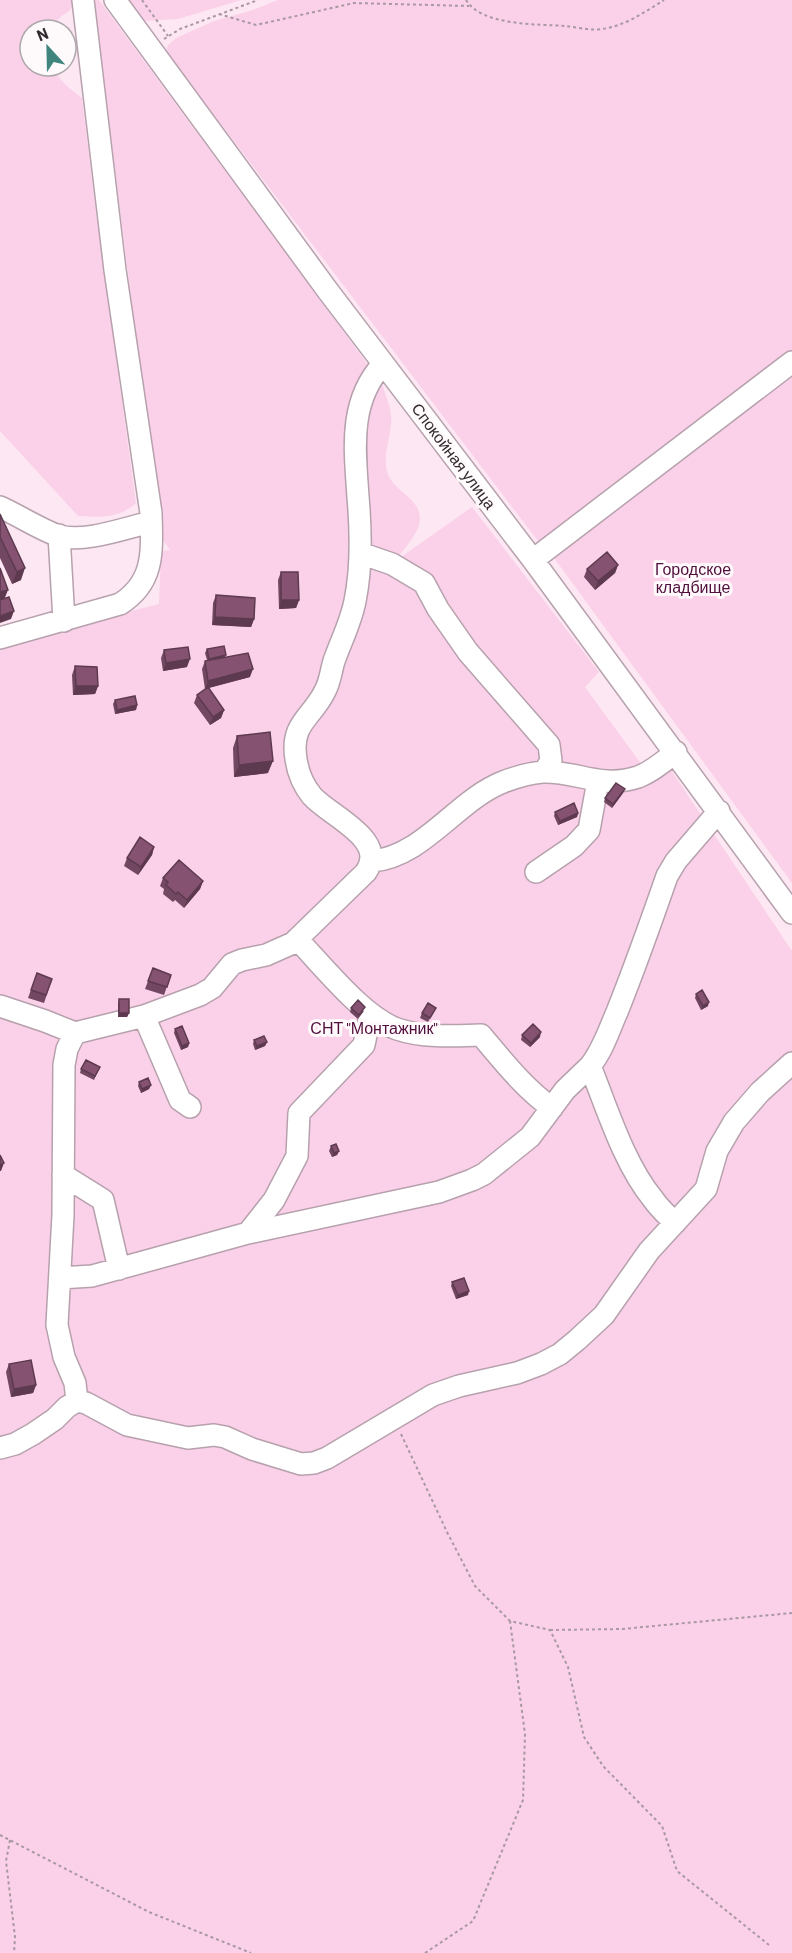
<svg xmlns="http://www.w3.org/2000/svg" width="792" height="1953" viewBox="0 0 792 1953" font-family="Barlow,sans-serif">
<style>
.green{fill:#fbd1e9}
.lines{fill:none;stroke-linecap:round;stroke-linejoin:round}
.minor-casing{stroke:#b6a1ad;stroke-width:24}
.path{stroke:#a898a1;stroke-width:2;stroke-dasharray:3 3;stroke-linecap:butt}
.minor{stroke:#fff;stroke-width:21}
.wall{fill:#724761}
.shaded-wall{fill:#5d3a4f}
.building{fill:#855371;stroke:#5d3a4f;stroke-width:1.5}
.labels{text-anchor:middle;stroke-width:6;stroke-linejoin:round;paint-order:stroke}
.street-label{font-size:16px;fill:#322a2f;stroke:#fefafc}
.park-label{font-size:16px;fill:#500f3c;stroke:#fefafc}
</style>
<rect width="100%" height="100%" fill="#fde7f3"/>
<path class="green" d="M0 0H74C72 14 65 11 58 20 56 23 55 27 53 30H30V66H55C57 81 71 89 82 98L96 213 136 503C118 519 101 517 78 516L0 431Z
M94 0H99L382 384C385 394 390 405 391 415 393 433 382 453 387 471 389 481 399 489 407 496 435 519 411 540 394 562L472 507 599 672 585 687 650 776 669 767 792 951V1953H0V644L159 604 161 551 170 550 163 540 160 530Z
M122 0H241L178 19 142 21Z
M278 0H792V883L554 558 782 384 773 370 541 545 166 52 168 45 176 38 214 21 253 10Z"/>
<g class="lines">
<defs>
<path id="minor" d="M115 0 328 291 533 560 792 913
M0 507C18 515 41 530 59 536 85 543 125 528 151 522
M59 535 64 621
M360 553 392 564 424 583 438 609 468 652 549 745 551 761 544 772
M533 560 792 362
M0 638 120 604C155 582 152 551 151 513L115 270 83 0
M372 861C423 857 457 800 503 782 516 777 530 773 543 772 577 771 601 789 638 777 652 772 664 761 676 752
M536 872 574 846 589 830 598 781
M297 939C323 966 363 1017 397 1029 424 1038 453 1036 481 1035 503 1061 524 1088 552 1108
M0 1006 45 1021 75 1033
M144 1016 180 1100 190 1107
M63 1175 103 1200 119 1269
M675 1223C667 1215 659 1208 653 1199 624 1164 607 1108 590 1066 603 1050 609 1030 617 1012 635 967 651 922 667 876L676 861 719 811
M248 1233 274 1200 297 1156 299 1113 364 1045 370 1015
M60 1278 92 1276 248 1233 439 1192 472 1180 484 1174 530 1137 565 1090 590 1066
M77 1401 75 1383 64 1357 57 1325 63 1215 64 1065 67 1049 75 1033 144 1016 200 995 212 988 232 964 242 960 266 955 293 943 366 872C388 839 331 817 312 796 303 785 298 773 296 759 290 723 312 718 325 691 330 682 331 671 334 661 341 641 351 622 355 601 362 567 361 531 358 497 355 450 348 402 383 364
M0 1448 15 1444 33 1434 55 1419 67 1407 77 1401 86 1403 127 1425 188 1438 214 1435 225 1437 252 1449 301 1464 314 1463 327 1458 433 1395 459 1386 517 1373 541 1364 560 1354 577 1340 604 1315 649 1251 706 1189 717 1151 734 1122 760 1092 792 1063"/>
</defs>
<use href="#minor" class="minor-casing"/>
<path class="path" d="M142 0 168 36
M466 0C482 26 537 24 565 26 577 27 590 31 602 29 625 26 645 12 664 0
M219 14 256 25 354 3 469 6
M164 39 180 29 258 0
M401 1434 447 1532 475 1586 510 1621 550 1630 568 1667 584 1737 603 1766 662 1826 677 1871 769 1945
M550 1630 622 1629 792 1613
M0 1835 149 1912 251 1953
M10 1840 6 1861 15 1937 14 1953
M425 1953 473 1921 523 1800 525 1734 510 1621"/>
<use href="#minor" class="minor"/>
</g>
<path class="wall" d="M0 514 21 580 12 584 0 558Z
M618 565 615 573 595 590 584 577 587 569Z
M281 572 299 600 296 608 279 609 278 580Z
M216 595 254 619 251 627 212 625 213 603Z
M207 649 225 657 250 677 208 688 224 710 221 718 210 725 194 703 197 695 207 688 205 689 202 669 205 661 207 660 205 653Z
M164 650 187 667 163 671 161 658Z
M75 666 98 686 95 694 73 695 72 675Z
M115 700 137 705 136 710 115 714 113 704Z
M237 736 268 773 234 777 233 748Z
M623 793 612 808 604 802 605 798Z
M555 812 578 813 577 817 558 825 554 816Z
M154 847 152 855 138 875 124 866 127 858Z
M163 878 203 881 200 889 184 908 175 900 173 902 163 894 164 889 160 886Z
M153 968 171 975 164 995 145 989Z
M37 973 52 979 44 1003 28 998Z
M696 994 708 1006 701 1010 695 998Z
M119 999 129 1013 127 1017H118V1004Z
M351 1008 364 1011 358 1019 350 1012Z
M436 1008 428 1022 420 1018 422 1013Z
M175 1029 189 1043 188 1047 181 1050 174 1033Z
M522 1035 540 1037 530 1047 521 1040Z
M254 1040 267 1042 265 1046 255 1050 253 1044Z
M100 1067 94 1080 80 1073 81 1069Z
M139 1082 151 1085 149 1089 141 1093 138 1086Z
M331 1146 339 1151 337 1155 332 1157 329 1151Z
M452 1282 468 1295 456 1299 451 1286Z
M9 1364 36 1385 33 1393 11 1397 6 1372Z"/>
<path class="shaded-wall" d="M618 565 615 573 595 590 598 581Z
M25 568 21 580 12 584 17 572Z
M8 590 2 605 0 606V592Z
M281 600H299L296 608 279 609Z
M14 611 11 619 0 623V616Z
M215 617 254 619 251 627 212 625Z
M226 655 224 659 207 663 209 659Z
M190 659 187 667 163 671 166 663Z
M253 669 250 677 205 689 208 681Z
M76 686H98L95 694 73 695Z
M137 705 136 710 115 714 117 710Z
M224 710 221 718 210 725 213 717Z
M273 761 268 773 234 777 239 765Z
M625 789 623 793 612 808 613 804Z
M578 813 577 817 558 825 560 821Z
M154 847 152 855 138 875 141 867Z
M203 881 200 889 184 908 187 900Z
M709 1002 708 1006 701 1010 703 1006Z
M119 1013H129L127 1017H118Z
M541 1032 540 1037 530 1047 531 1043Z
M267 1042 265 1046 255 1050 257 1046Z
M189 1043 188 1047 181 1050 182 1046Z
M151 1085 149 1089 141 1093 142 1089Z
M339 1151 337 1155 332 1157 334 1153Z
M4 1163 1 1171H0V1165Z
M469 1291 468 1295 456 1299 458 1295Z
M36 1385 33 1393 11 1397 14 1389Z"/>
<path class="building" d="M0 514 25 568 17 572 0 537Z
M607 552 618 565 598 581 587 569Z
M0 568 8 590 0 592Z
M281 572H298L299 600H281Z
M216 595 255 598 254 619 215 617Z
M9 597 14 611 0 616V600Z
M224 646 226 655 209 659 207 649Z
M188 647 190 659 166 663 164 650Z
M248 653 253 669 208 681 205 661Z
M75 666 97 667 98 686H76Z
M208 687 224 710 213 717 197 695Z
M135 696 137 705 117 710 115 700Z
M270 732 273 761 239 765 237 736Z
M616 783 625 789 613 804 605 798Z
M574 803 578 813 560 821 555 812Z
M140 837 154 847 141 867 127 858Z
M179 860 203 881 187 900 178 892 176 894 166 885 168 882 163 878Z
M153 968 171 975 167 987 148 981Z
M37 973 52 979 46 995 31 990Z
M702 990 709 1002 703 1006 696 994Z
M119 999H129V1013H119Z
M358 1000 365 1007 359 1015 351 1008Z
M428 1003 436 1008 430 1018 422 1013Z
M533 1024 541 1032 531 1043 522 1035Z
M182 1026 189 1043 182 1046 175 1029Z
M264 1036 267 1042 257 1046 254 1040Z
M86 1060 100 1067 95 1076 81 1069Z
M148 1078 151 1085 142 1089 139 1082Z
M336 1144 339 1151 334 1153 331 1146Z
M0 1155 4 1163 0 1165Z
M464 1278 469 1291 458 1295 452 1282Z
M31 1360 36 1385 14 1389 9 1364Z"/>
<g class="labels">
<g class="street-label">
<text transform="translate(454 456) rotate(53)" y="6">Спокойная улица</text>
</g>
<g class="park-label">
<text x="693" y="575">Городское<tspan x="693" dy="18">кладбище</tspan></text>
<text x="374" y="1034">СНТ "Монтажник"</text>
</g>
</g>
<g transform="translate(48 48) rotate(338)"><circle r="28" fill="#fefafc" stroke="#aca7aa" stroke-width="1.5"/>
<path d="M0-4.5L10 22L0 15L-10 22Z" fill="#3f857e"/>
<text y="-9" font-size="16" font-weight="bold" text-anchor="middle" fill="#322a2f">N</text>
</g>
</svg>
